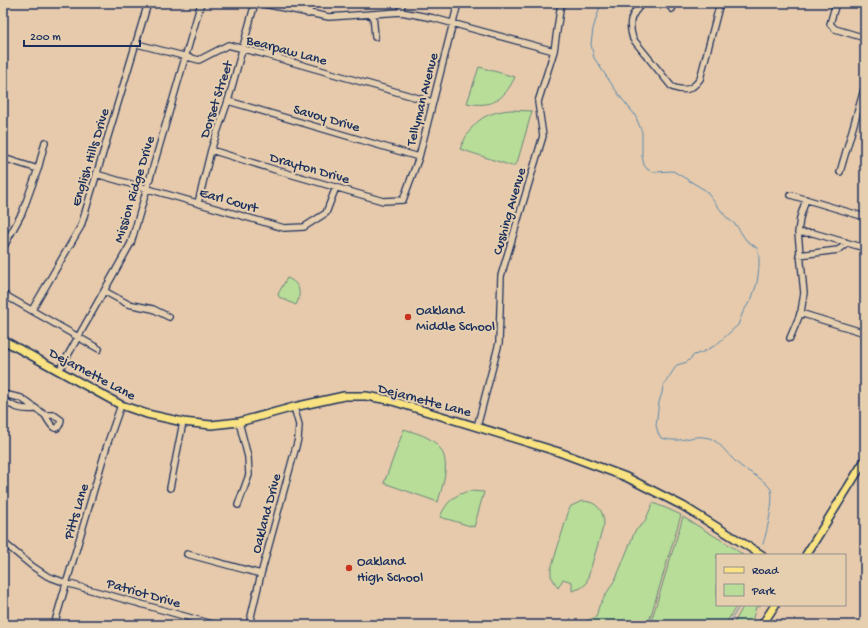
<svg xmlns="http://www.w3.org/2000/svg" width="868" height="628" viewBox="0 0 868 628" font-family="'Gochi Hand',sans-serif">
<style>
.green{fill:#b8dd98;stroke:#6a867b}
.lines{fill:none;stroke-linecap:round;stroke-linejoin:round}
.stream{stroke:#5b89af;stroke-width:1}
.minor-casing{stroke:#1b2f5e;stroke-width:8}
.major-casing{stroke:#1b2f5e;stroke-width:10}
.minor{stroke:#e6cfaf;stroke-width:5.5}
.major{stroke:#f8e281;stroke-width:7}
.poi-dot{fill:#c8321e;stroke:#e6cfaf;stroke-width:1.5}
.labels{text-anchor:middle;stroke-width:4;stroke-linejoin:round;paint-order:stroke}
.street-label{font-size:14px;fill:#1b2f5e;stroke:#e6cfaf}
.poi-label{font-size:14px;fill:#1b2f5e;stroke:#e6cfaf;text-anchor:start}
</style>
<rect width="100%" height="100%" fill="#e6caab"/>
<filter id="ink" filterUnits="userSpaceOnUse"><feTurbulence type="fractalNoise" baseFrequency=".025" numOctaves="2"/><feDisplacementMap in="SourceGraphic" scale="8" xChannelSelector="R" yChannelSelector="G"/><feConvolveMatrix kernelMatrix="1 2 1 2 8 2 1 2 1" color-interpolation-filters="sRGB"/></filter>
<g filter="url(#ink)">
<path class="green" d="M479 67 515 77C504 100 492 108 467 103Z
M510 110 532 111 517 163 512 166 460 149C471 124 481 113 510 110Z
M287 278C300 283 302 293 296 305L279 297 278 294Z
M404 429C412 432 421 434 428 438 455 453 444 479 438 502L384 483Z
M470 491 484 492 474 527 440 517C446 503 454 494 470 491Z
M582 501C596 501 604 510 604 524L586 584 581 588 572 591V582L563 579 558 588 551 576V569L569 510 571 506Z
M653 503 668 509 681 515 648 625H583V622L596 617 599 606 617 576 635 531 644 523Z
M683 517 731 546 743 555H717V605H737L725 625H650Z
M744 605H761L756 607 751 625H733Z"/>
<g class="lines">
<path class="stream" d="M601 3 593 29 591 44 594 58 619 95 635 115 642 132V156L644 165 647 169 653 172 673 171 705 190 727 218 736 225 746 240 757 248 759 257V267L757 283 752 298 743 312 738 325 716 345 703 352 694 355 687 362 677 365 663 386 662 393 659 402 656 425 658 433 661 438C665 439 670 440 673 440 688 441 693 434 709 438 718 440 729 456 736 462 746 472 761 476 770 488 776 495 766 535 763 544
M728 625 740 605"/>
<defs>
<path id="minor" d="M259 3 329 17 401 12 433 18 554 51
M643 3C630 15 628 22 633 39L672 87C685 92 692 90 700 79L720 3
M667 3 672 9
M836 3 830 24 835 29 865 38
M401 12 402 3
M308 14 311 3
M373 14 375 37
M137 44 199 60 228 45 260 53 432 102
M228 101 419 157
M211 150 276 170 383 201 403 200 419 157 458 3
M3 158 38 169
M840 172 865 86
M96 174 284 228 304 227 326 213 336 187
M791 195 865 217
M806 199 800 218 798 233H813L865 248
M198 203 211 150 228 101 255 3
M3 248 22 213 38 169 45 142
M799 255 838 250 844 246 845 242
M104 291 128 304 153 309 169 317
M3 294 99 349
M32 310 81 226 148 3
M800 313 865 333
M790 338 801 312 804 293 798 233
M59 371 131 243 201 3
M3 394 21 398 45 415H54L61 420C57 438 49 422 45 415
M3 399C13 408 22 410 35 409
M477 427 499 343 501 276 543 136 538 102 554 51 561 3
M170 488 183 422
M238 505 249 475 248 457 239 422
M3 542 32 566 47 576 66 583 216 625
M187 554 261 574
M54 625 108 442 121 405
M249 625 261 574 298 439 299 425 294 407"/>
<path id="major" d="M3 340 121 405 147 414 183 422 211 425 239 422 294 407 344 396H366L389 400 559 452 626 477 683 506 762 555
M806 555 865 460
M762 625 775 605"/>
</defs>
<use href="#minor" class="minor-casing"/>
<use href="#major" class="major-casing"/>
<use href="#minor" class="minor"/>
<use href="#major" class="major"/>
</g>
</g>
<g class="poi-dot">
<circle cx="408" cy="317" r="4"/>
<circle cx="349" cy="568" r="4"/>
</g>
<g class="labels">
<g class="street-label">
<text transform="translate(287 49) rotate(15)" y="5">Bearpaw Lane</text>
<text transform="translate(215 99) rotate(-72)" y="5">Dorset Street</text>
<text transform="translate(421 99) rotate(-76)" y="5">Tellyman Avenue</text>
<text transform="translate(327 117) rotate(16)" y="5">Savoy Drive</text>
<text transform="translate(89 157) rotate(-73)" y="5">English Hills Drive</text>
<text transform="translate(310 167) rotate(16)" y="5">Drayton Drive</text>
<text transform="translate(133 189) rotate(-73)" y="5">Mission Ridge Drive</text>
<text transform="translate(229 199) rotate(16)" y="5">Earl Court</text>
<text transform="translate(508 211) rotate(-74)" y="5">Cushing Avenue</text>
<text transform="translate(93 373) rotate(28)" y="5">Dejarnette Lane</text>
<text transform="translate(425 399) rotate(15)" y="5">Dejarnette Lane</text>
<text transform="translate(75 511) rotate(-73)" y="5">Pitts Lane</text>
<text transform="translate(265 513) rotate(-75)" y="5">Oakland Drive</text>
<text transform="translate(144 592) rotate(16)" y="5">Patriot Drive</text>
</g>
<g class="poi-label">
<text x="416" y="314">Oakland<tspan x="416" dy="16">Middle School</tspan></text>
<text x="357" y="565">Oakland<tspan x="357" dy="16">High School</tspan></text>
</g>
</g>
<rect width="868" height="628" fill="none" stroke="#e6cfaf" stroke-width="16"/>
<rect x="8" y="8" width="852" height="612" fill="none" stroke="#1b2f5e" stroke-width="1.5" filter="url(#ink)"/>
<rect x="716" y="554" width="130" height="52" fill="#e6cfaf" stroke="#958f8f"/>
<rect x="724" y="567" width="20" height="6" fill="#f8e281" stroke="#958f8f"/>
<text x="752" y="574" font-size="12" fill="#1b2f5e">Road</text>
<rect x="724" y="584" width="20" height="12" fill="#b8dd98" stroke="#958f8f"/>
<text x="752" y="594" font-size="12" fill="#1b2f5e">Park</text>
<path d="M24 40v6h116v-6" fill="none" stroke="#1b2f5e" stroke-width="2"/>
<text x="30" y="40" font-size="12" fill="#1b2f5e" stroke="#e6cfaf" stroke-width="3" paint-order="stroke">200 m</text>
</svg>
